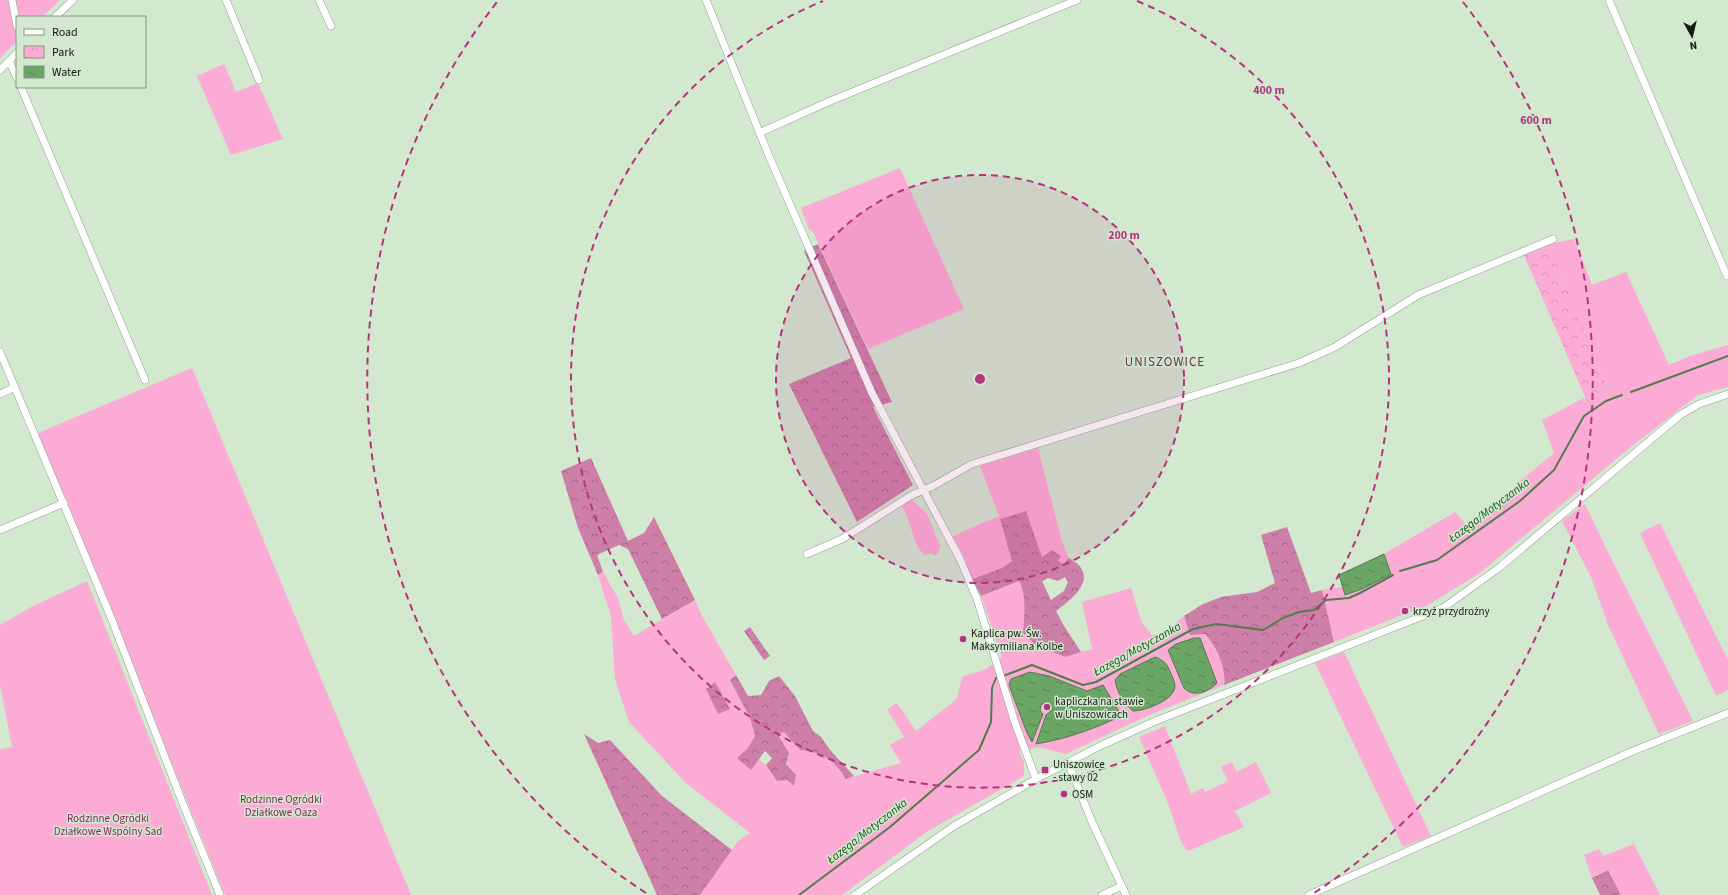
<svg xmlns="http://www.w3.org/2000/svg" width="1728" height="895" viewBox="0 0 1728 895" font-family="'Source Sans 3',sans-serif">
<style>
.green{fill:#fcabd4}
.forest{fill:url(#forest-crowns);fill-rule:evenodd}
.park{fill:url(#park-crowns)}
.water{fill:url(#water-ripples);stroke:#517c4d}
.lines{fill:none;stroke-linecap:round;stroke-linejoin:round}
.stream{stroke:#517c4d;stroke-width:2}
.minor-casing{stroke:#8da28a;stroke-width:8}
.minor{stroke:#fff;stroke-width:7}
.ring{fill:none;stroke:#b43480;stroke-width:2;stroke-dasharray:7 5}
.poi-dot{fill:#b43480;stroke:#d2e8cf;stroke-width:1.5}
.labels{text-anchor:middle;stroke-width:3;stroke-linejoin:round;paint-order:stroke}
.poi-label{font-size:11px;fill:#131b13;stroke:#d2e8cf;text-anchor:start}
.park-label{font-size:11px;fill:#84265d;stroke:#d2e8cf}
.water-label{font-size:12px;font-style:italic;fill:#1a5517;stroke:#d2e8cf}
.quarter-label{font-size:13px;letter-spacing:1px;fill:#6f2f52;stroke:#d2e8cf}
.centre{fill:#b43480;stroke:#d2e8cf;stroke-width:2}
.ring-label{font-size:12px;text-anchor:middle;font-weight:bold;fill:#b43480;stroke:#d2e8cf;stroke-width:3;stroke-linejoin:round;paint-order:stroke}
</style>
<defs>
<pattern id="forest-crowns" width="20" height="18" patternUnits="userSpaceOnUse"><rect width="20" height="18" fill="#ce7fa8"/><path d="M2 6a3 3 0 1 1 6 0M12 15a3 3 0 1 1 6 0" fill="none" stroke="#a66788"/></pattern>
<pattern id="park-crowns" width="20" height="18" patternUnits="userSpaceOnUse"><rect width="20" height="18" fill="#fcabd4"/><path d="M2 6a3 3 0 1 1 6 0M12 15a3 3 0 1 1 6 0" fill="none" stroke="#d793b5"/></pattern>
<pattern id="water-ripples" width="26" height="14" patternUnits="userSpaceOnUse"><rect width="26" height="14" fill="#6ba666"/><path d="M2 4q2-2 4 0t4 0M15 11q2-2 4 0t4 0" fill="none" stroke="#578653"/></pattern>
</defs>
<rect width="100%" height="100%" fill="#d2e8cf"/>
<path class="green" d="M0 0H59V1L42 17H17V41L0 58Z
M224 64 236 92 258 83 283 139 231 155 197 76Z
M900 168 964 309 868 349 813 232 809 230 801 208Z
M1574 239 1592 285 1626 272 1669 365 1690 356 1728 345V387L1698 395 1632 446 1480 573 1428 605 1334 642 1322 590 1343 587 1345 595 1362 589 1391 574 1384 554 1455 512 1467 526 1489 512 1520 481 1554 453 1542 420 1584 398 1589 406 1611 395 1549 244Z
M192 368 411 895H225L38 433Z
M1038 448 1062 542 1069 558 1063 564 1007 543 1012 561 1002 568 972 579 965 559 953 536 999 516 980 466Z
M910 498 927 514 940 546 938 553 934 556 932 553 925 555C916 548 914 538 911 528 909 519 904 511 901 503Z
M1585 504 1605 546 1693 721 1659 734 1609 627 1591 577 1562 521Z
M1660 523 1728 660V690L1716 696 1640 533Z
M603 572 618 598 624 620 634 636 695 600 702 616 736 675 730 680 750 718 755 736 747 749 738 758 751 769 758 759 766 765 777 781 787 780 794 786 796 775 786 763 789 753 778 735 784 732 800 750C824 753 832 758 846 779L901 763 890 745 904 737 887 709 897 703 916 731 957 699 962 677 986 669 1002 657 981 596 1019 581C1027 596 1024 616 1023 633L1065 657 1092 649 1082 602 1131 588 1142 623 1152 635 1166 632 1184 616 1190 635 1205 634C1216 645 1227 668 1224 685L1149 715 1066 754 1039 747 1019 751 1024 762V776L928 831 842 895H700L738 841 750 833 686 783 629 722 615 679 611 616 598 575Z
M87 581 212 895H0V749L12 747 0 684V625L33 606Z
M1344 652 1431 836 1403 847 1315 663Z
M1165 726 1191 794 1203 788 1205 792 1228 781 1221 767 1232 762 1237 772 1256 762 1271 793 1235 811 1244 827 1188 851 1181 842 1168 803 1139 737Z
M1634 844 1660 895H1621L1608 870 1592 878 1584 855 1599 849 1603 856Z"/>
<path class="forest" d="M818 244 892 402 873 407 913 485 857 522 789 384 851 358 804 251Z
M591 458 628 541 644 533 654 517 695 600 662 619 628 549 619 545 597 555 603 572 598 575 578 528 561 471Z
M1026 511 1042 557 1052 550 1061 556 1058 561 1063 564 1069 558C1073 561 1079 564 1081 568 1092 585 1068 602 1056 611L1064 626 1081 652 1065 657 1036 645 1023 633C1024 616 1027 596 1019 581L981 596 972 579 1002 568 1012 561 1000 519ZM1065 577 1068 582 1064 591 1051 600 1042 581 1048 578 1058 581Z
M1287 527 1311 593 1322 590 1334 642 1224 685C1227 669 1216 645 1205 634L1190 635 1184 616 1203 604 1221 597 1257 592 1275 583 1261 535Z
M750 627 770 656 764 660 744 631Z
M736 675 748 696 761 695 769 681 779 676 795 696 813 731 821 737 830 750 854 776 846 779C832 758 824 753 800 750L784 732 778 735 789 753 786 764 796 775 794 786 787 780 777 781 766 765 772 758 765 751 751 770 737 758 747 749 755 736 750 718 730 680Z
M715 682 730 709 718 714 706 689Z
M584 734 598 743 610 740 662 796 732 850 700 895H657Z
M1608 870 1621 895H1600L1592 878Z"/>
<path class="park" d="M1549 244 1611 395 1589 406 1524 255Z"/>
<path class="water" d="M1384 554 1391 574 1362 589 1345 595 1339 575Z
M1194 638H1200L1217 683C1209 692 1193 698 1184 688L1168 650 1176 644Z
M1155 657C1164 660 1168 665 1171 674 1173 678 1175 683 1175 686 1175 700 1145 711 1133 711 1123 703 1117 692 1115 680L1120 674Z
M1030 672 1049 676 1087 691 1103 685 1120 713 1119 717C1092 730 1065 739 1036 744L1046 715 1053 709 1050 704 1045 702 1041 705 1040 711 1043 714 1032 742 1027 733 1009 685 1011 679Z"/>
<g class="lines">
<path class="stream" d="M1631 392 1728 356
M1400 571 1437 560 1520 501 1554 470 1584 416 1606 401 1622 395
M1003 676 1032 665 1083 685 1096 682 1193 629 1216 624 1263 630 1283 618 1299 612 1314 610 1326 600 1349 598 1360 593 1393 575
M799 895 890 827 979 750 991 722 992 688 996 678 999 677"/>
<defs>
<path id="minor" d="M12 0 17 26
M226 0 259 80
M319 0 331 26
M706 0 769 156 872 393 960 559 977 599 1015 723 1036 779
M1609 0 1727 276
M55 17 73 0
M9 61 17 78
M0 70 17 53
M21 87 145 380
M759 133 828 102 1077 0
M0 352 110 615 183 804 220 895
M0 394 15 387
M0 530 64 503
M807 554 842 539 912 495 933 486 972 464 1299 363 1335 347 1418 295 1553 239
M1068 762 1092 822 1126 895
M855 895 954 826 1036 779 1102 745 1158 720 1443 608 1500 567 1680 415 1699 404 1728 394
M1102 895 1122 886
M1309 895 1633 751 1728 713"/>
</defs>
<use href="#minor" class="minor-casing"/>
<use href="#minor" class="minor"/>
</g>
<circle cx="980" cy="379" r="204" fill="#b43480" fill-opacity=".12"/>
<g class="ring">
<circle cx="980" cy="379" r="204"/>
<path d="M1137 1A409 409 0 1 1 823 1"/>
<path d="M646 893A613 613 0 0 1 497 2M1463 2A613 613 0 0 1 1314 893"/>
</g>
<g class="poi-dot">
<circle cx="1405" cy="611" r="4"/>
<circle cx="963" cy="639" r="4"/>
<circle cx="1047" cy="707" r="4"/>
<rect x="1041" y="766" width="8" height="8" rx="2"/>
<circle cx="1064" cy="794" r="4"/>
</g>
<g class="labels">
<g class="poi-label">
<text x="1413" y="615">krzyż przydrożny</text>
<text x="971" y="637">Kaplica pw. Św.<tspan x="971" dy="13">Maksymiliana Kolbe</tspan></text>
<text x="1055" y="705">kapliczka na stawie<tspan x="1055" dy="13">w Uniszowicach</tspan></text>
<text x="1053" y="768">Uniszowice<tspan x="1053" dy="13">- stawy 02</tspan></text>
<text x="1072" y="798">OSM</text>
</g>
<g class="park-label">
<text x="281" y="803">Rodzinne Ogródki<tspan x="281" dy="13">Działkowe Oaza</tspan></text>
<text x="108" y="822">Rodzinne Ogródki<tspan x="108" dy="13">Działkowe Wspólny Sad</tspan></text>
</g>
<g class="water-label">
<text transform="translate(1489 510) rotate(-37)" y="4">Łazęga/Motyczanka</text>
<text transform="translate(1137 649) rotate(-29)" y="4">Łazęga/Motyczanka</text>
<text transform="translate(867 831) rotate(-38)" y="4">Łazęga/Motyczanka</text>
</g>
<g class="quarter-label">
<text x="1165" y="366">UNISZOWICE</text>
</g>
</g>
<circle cx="980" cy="379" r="6" class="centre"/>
<g class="ring-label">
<text x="1269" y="94">400 m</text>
<text x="1536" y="124">600 m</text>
<text x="1124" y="239">200 m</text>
</g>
<rect x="16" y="16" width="130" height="72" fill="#d2e8cf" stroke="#869684"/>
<rect x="24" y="29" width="20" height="6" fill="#ffffff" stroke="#869684"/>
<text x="52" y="36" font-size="12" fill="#131b13">Road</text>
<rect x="24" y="46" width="20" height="12" fill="url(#park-crowns)" stroke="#869684"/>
<text x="52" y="56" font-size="12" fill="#131b13">Park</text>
<rect x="24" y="66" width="20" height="12" fill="url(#water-ripples)" stroke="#869684"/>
<text x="52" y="76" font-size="12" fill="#131b13">Water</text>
<g transform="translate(1692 36) rotate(172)" stroke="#d2e8cf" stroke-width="3" paint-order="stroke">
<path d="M0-3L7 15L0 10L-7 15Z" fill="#131b13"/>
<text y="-6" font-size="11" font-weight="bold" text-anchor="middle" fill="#131b13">N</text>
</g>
</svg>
